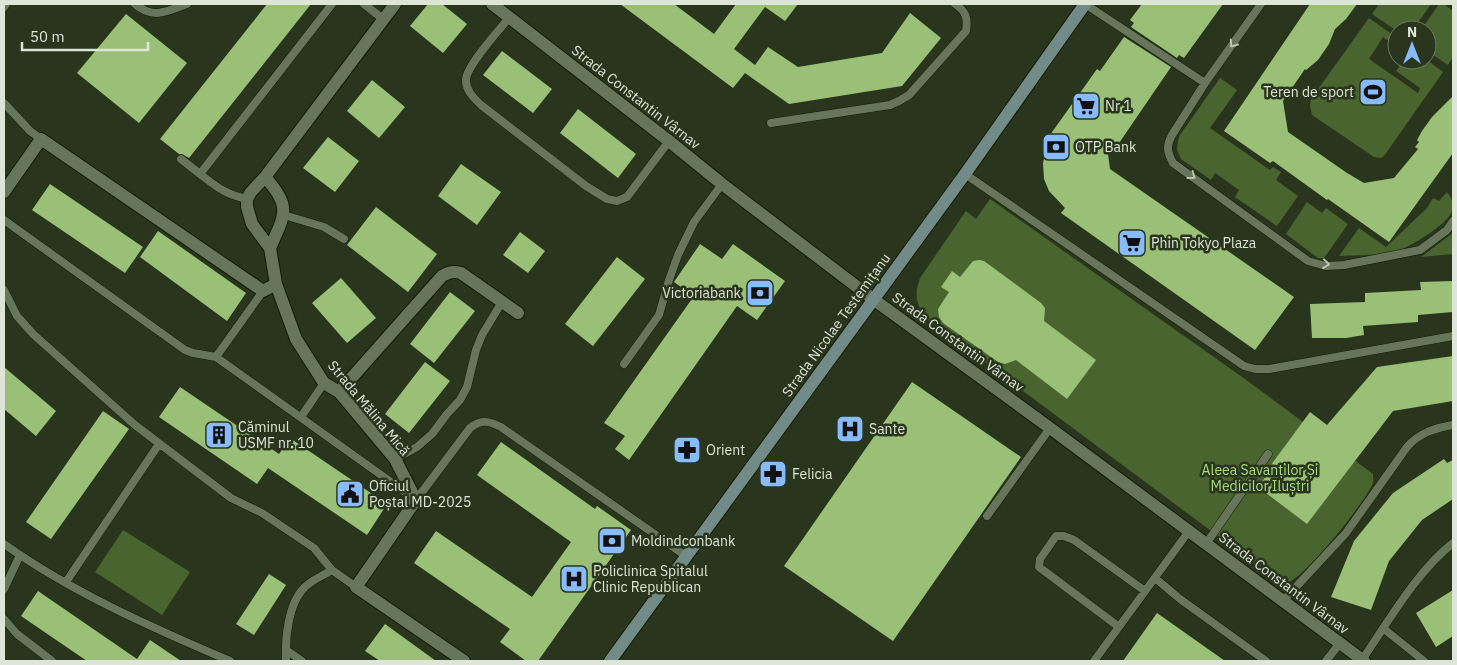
<svg xmlns="http://www.w3.org/2000/svg" width="1457" height="665" viewBox="0 0 1457 665" font-family="'IBM Plex Sans',sans-serif">
<style>
.green{fill:#49642e}
.building{fill:#9ac077}
.lines{fill:none;stroke-linecap:round;stroke-linejoin:round}
.service-casing{stroke:#111d05;stroke-width:9}
.minor-casing{stroke:#111d05;stroke-width:14}
.secondary-casing{stroke:#111d05;stroke-width:14}
.service{stroke:#67765a;stroke-width:8}
.minor{stroke:#67765a;stroke-width:12}
.secondary{stroke:#738b88;stroke-width:12}
.oneway{stroke:#b9c4b1}
.labels{text-anchor:middle;stroke-width:5;stroke-linejoin:round;paint-order:stroke}
.poi-label{font-size:14px;fill:#dce5d6;stroke:#29361d;text-anchor:start}
.street-label{font-size:14px;fill:#dce5d6;stroke:#29361d}
.park-label{font-size:14px;fill:#a9db7a;stroke:#29361d}
</style>
<rect width="100%" height="100%" fill="#29361d"/>
<path class="green" d="M1379 4H1431L1413 30 1397 31 1372 14Z
M1439 4H1444L1453 11V57L1448 65 1427 51V30H1421Z
M1369 18 1397 38V47L1383 37 1369 59 1418 93 1420 88 1396 71 1404 60H1427L1443 72 1384 156 1381 158 1374 157 1312 115 1310 106 1311 99Z
M1220 78 1237 90 1210 128 1270 170 1273 167 1281 172 1276 180 1298 196 1277 226 1235 197 1239 190 1215 173 1211 180 1181 159 1177 150 1178 141 1180 135Z
M1447 192C1452 198 1455 205 1451 213 1446 225 1410 247 1397 251 1381 256 1356 255 1339 256L1359 228 1386 247 1427 208 1433 198 1439 201Z
M990 199 1245 379 1373 474C1373 478 1374 481 1372 485 1362 506 1306 576 1286 584L1281 583 925 318C916 302 914 295 920 278L966 211 976 219Z
M1307 202 1322 213 1326 208 1348 224 1324 258H1318L1286 234Z
M1453 233V254L1421 257Z
M123 530 190 572 162 615 95 572Z"/>
<path class="building" d="M267 4H311L189 158 182 154H179L160 139Z
M428 4H442L467 24 443 53 410 26Z
M620 4H674L714 34 736 4H798L785 21 765 7 734 49 755 65 768 47 798 67 882 53 910 13 941 38 902 86 789 104 745 73 733 88Z
M1142 4H1223L1184 58 1179 55 1177 58 1131 27 1134 23 1130 20Z
M1310 4H1357L1346 19 1335 29 1329 44 1318 60 1306 70 1305 69 1283 101 1288 132 1347 173 1364 183 1394 178 1418 149 1415 147 1419 142 1417 140 1422 131 1432 117 1453 96V153L1389 242 1328 199 1327 200 1273 161 1270 163 1224 131Z
M126 14 187 63 139 123 77 73Z
M1124 37 1171 67 1115 149 1108 154 1110 169 1294 297 1255 350 1061 213 1065 208 1049 191 1044 179 1043 163 1046 150 1053 137 1050 135 1097 69 1100 71Z
M502 51 552 89 533 113 483 75Z
M372 80 405 107 379 138 347 111Z
M578 109 636 154 618 178 560 133Z
M328 137 359 161 335 192 303 168Z
M461 164 501 192 477 225 438 196Z
M50 184 143 247 125 273 32 210Z
M376 207 437 254 408 292 347 245Z
M158 231 246 293 227 321 140 257Z
M520 232 545 251 528 273 503 255Z
M700 244 722 259 733 244 785 281 757 320 737 306 629 460 615 449 625 436 604 423 694 296 674 282Z
M617 257 645 279 593 346 565 324Z
M979 260 984 261 1041 303 1045 308 1044 321 1096 360 1067 399 1016 360 1005 364 998 362 943 323 939 317 938 309 949 292 941 287 952 271 960 277 973 261Z
M341 278 376 318 347 343 312 303Z
M1453 281V312L1418 315V322L1363 326 1364 335 1346 338H1312L1310 304 1365 302V293L1421 290 1420 282Z
M450 292 475 311 434 363 410 344Z
M1453 356V401L1393 411 1307 524 1258 487 1267 475 1265 473 1310 412 1327 425 1377 367Z
M425 362 450 381 409 433 385 414Z
M4 367 56 411 36 436 4 409Z
M912 382 1021 457 893 641 784 566Z
M180 387 279 454 290 438 387 504 367 535 268 468 257 484 159 417Z
M103 411 129 429 51 539 26 522Z
M501 442 595 509 597 506 631 530 538 661H526L500 642 510 629 414 563 436 531 532 597 571 542 477 475Z
M1444 459 1447 463 1453 460V499L1422 520 1389 561 1371 610 1331 597 1354 541 1393 493Z
M269 574 286 585 254 635 236 624Z
M1453 590V636L1436 647 1416 613Z
M38 591 137 659 150 640 181 661H87L21 616Z
M1157 613 1225 661H1123Z
M385 624 436 661H380L365 651Z"/>
<g class="lines">
<defs>
<path id="service" d="M135 4C153 20 168 11 187 4
M364 4 383 19
M1085 4 1205 83
M1261 4 1205 83 1172 135C1166 146 1167 152 1173 163L1308 261 1326 266 1344 265 1420 250 1447 230 1453 221
M4 7 6 4
M509 18C499 30 468 64 466 79 465 90 474 98 481 105L586 186 607 199 617 201 627 197 669 141
M4 103 30 131 41 139
M771 123 890 105 899 101 909 95 966 31C968 18 966 11 955 4
M181 159 200 174
M965 174 1244 366 1255 369H1269L1453 336
M247 199C226 195 217 187 200 174L332 4
M284 215 324 227 344 239
M4 220 185 350 193 353 216 357
M4 290 17 316 33 334 135 425 231 498 262 513 314 548 332 570 356 587
M263 291 216 357 416 500 470 428C482 419 489 421 501 427L686 556
M624 364 659 315 669 280 678 255 694 222 722 184
M301 417 324 383
M395 459 417 447 432 434 447 414 460 400 467 387 476 350 482 335 502 302
M987 516 1050 428
M4 544C73 593 153 628 230 661
M1206 544 1268 454
M1155 578 1180 599 1266 661
M66 582 159 444
M4 589 20 555
M1283 601 1346 533 1407 447C1419 433 1435 428 1453 425
M4 619 17 634 52 661
M1119 627 1039 567 1040 559 1056 536H1064L1074 540 1145 591
M1384 629 1424 661
M286 650 302 661
M1362 660C1388 622 1417 571 1453 543
M286 661C285 639 288 603 305 587 312 580 324 575 332 570
M1094 661 1189 531
M1326 661 1340 643"/>
<path id="minor" d="M395 4 265 177 251 192 247 199V207L252 224 270 248 276 284 296 339 324 383 339 392 395 459 416 500 356 587 464 661
M492 4 669 141 722 184 873 299 1050 428 1364 661
M265 177C292 207 285 214 270 248
M4 192 41 139 263 291 276 284
M339 392 442 276C449 272 453 271 461 273L518 313"/>
<path id="secondary" d="M610 661 965 174 1085 4"/>
</defs>
<use href="#service" class="service-casing"/>
<use href="#minor" class="minor-casing"/>
<use href="#secondary" class="secondary-casing"/>
<use href="#service" class="service"/>
<use href="#minor" class="minor"/>
<use href="#secondary" class="secondary"/>
</g>
<defs><path id="oneway-chevron" d="M-2-3.5L2.5 0L-2 3.5" fill="none" stroke-width="1.6" stroke-linecap="round" stroke-linejoin="round" transform="scale(1.25)"/></defs>
<g class="oneway">
<use href="#oneway-chevron" transform="translate(1233 44) rotate(125)"/>
<use href="#oneway-chevron" transform="translate(1192 176) rotate(36)"/>
<use href="#oneway-chevron" transform="translate(1326 264) rotate(6)"/>
</g>
<defs>
<symbol id="stadium-square" viewBox="-11 -11 22 22"><rect x="-9" y="-9" width="18" height="18" rx="4" fill="#87bbfb" stroke="#29361d"/><path d="M0-5a6.5 5 0 1 0 0 10a6.5 5 0 1 0 0-10ZM-3.5-1.8h7v3.6h-7Z" fill="#111"/></symbol>
<symbol id="supermarket-square" viewBox="-11 -11 22 22"><rect x="-9" y="-9" width="18" height="18" rx="4" fill="#87bbfb" stroke="#29361d"/><path d="M-6-5.5h2.5l.6 2H6L4.5 2H-2.5L-4.4-4H-6ZM-1.5 3.2a1.3 1.3 0 1 0 .1 0ZM3 3.2a1.3 1.3 0 1 0 .1 0Z" fill="#111"/></symbol>
<symbol id="bank-square" viewBox="-11 -11 22 22"><rect x="-9" y="-9" width="18" height="18" rx="4" fill="#87bbfb" stroke="#29361d"/><path d="M-6-4H6V4H-6ZM0-2.3a2.3 2.3 0 1 0 0 4.6a2.3 2.3 0 1 0 0-4.6Z" fill="#111"/></symbol>
<symbol id="hospital-square" viewBox="-11 -11 22 22"><rect x="-9" y="-9" width="18" height="18" rx="4" fill="#87bbfb" stroke="#29361d"/><path d="M-5-5h3v3.5h4V-5h3V5h-3V1.5h-4V5h-3Z" fill="#111"/></symbol>
<symbol id="building-square" viewBox="-11 -11 22 22"><rect x="-9" y="-9" width="18" height="18" rx="4" fill="#87bbfb" stroke="#29361d"/><path d="M-4-6H4V6H1V3H-1V6H-4ZM-2.5-4.3h1.7v1.8h-1.7ZM.8-4.3h1.7v1.8H.8ZM-2.5-1h1.7V.8h-1.7ZM.8-1h1.7V.8H.8Z" fill="#111"/></symbol>
<symbol id="pharmacy-square" viewBox="-11 -11 22 22"><rect x="-9" y="-9" width="18" height="18" rx="4" fill="#87bbfb" stroke="#29361d"/><path d="M-2-6h4v4h4v4h-4v4h-4v-4h-4v-4h4Z" fill="#111"/></symbol>
<symbol id="civic-square" viewBox="-11 -11 22 22"><rect x="-9" y="-9" width="18" height="18" rx="4" fill="#87bbfb" stroke="#29361d"/><path d="M-.6-6.5H3V-4.5H.6V-3L4-1V1h2V6H-6V1h2V-1L-.6-3ZM-1.2 2.5V6h2.4V2.5Z" fill="#111"/></symbol>
</defs>
<g fill-rule="evenodd">
<use href="#stadium-square" x="1357" y="76" width="32" height="32"/>
<use href="#supermarket-square" x="1070" y="90" width="32" height="32"/>
<use href="#bank-square" x="1040" y="131" width="32" height="32"/>
<use href="#supermarket-square" x="1116" y="227" width="32" height="32"/>
<use href="#bank-square" x="744" y="277" width="32" height="32"/>
<use href="#hospital-square" x="834" y="413" width="32" height="32"/>
<use href="#building-square" x="203" y="419" width="32" height="32"/>
<use href="#pharmacy-square" x="671" y="434" width="32" height="32"/>
<use href="#pharmacy-square" x="757" y="458" width="32" height="32"/>
<use href="#civic-square" x="334" y="478" width="32" height="32"/>
<use href="#bank-square" x="596" y="525" width="32" height="32"/>
<use href="#hospital-square" x="558" y="563" width="32" height="32"/>
</g>
<g class="labels">
<g class="poi-label">
<text x="1354" y="97" text-anchor="end">Teren de sport</text>
<text x="1105" y="111">Nr 1</text>
<text x="1075" y="152">OTP Bank</text>
<text x="1151" y="248">Phin Tokyo Plaza</text>
<text x="741" y="298" text-anchor="end">Victoriabank</text>
<text x="238" y="432">Căminul<tspan x="238" dy="16">USMF nr. 10</tspan></text>
<text x="869" y="434">Sante</text>
<text x="706" y="455">Orient</text>
<text x="792" y="479">Felicia</text>
<text x="369" y="491">Oficiul<tspan x="369" dy="16">Poștal MD-2025</tspan></text>
<text x="631" y="546">Moldindconbank</text>
<text x="593" y="576">Policlinica Spitalul<tspan x="593" dy="16">Clinic Republican</tspan></text>
</g>
<g class="street-label">
<text transform="translate(636 97) rotate(38)" y="5">Strada Constantin Vârnav</text>
<text transform="translate(836 325) rotate(-54)" y="5">Strada Nicolae Testemițanu</text>
<text transform="translate(958 342) rotate(36)" y="5">Strada Constantin Vârnav</text>
<text transform="translate(369 408) rotate(50)" y="5">Strada Mălina Mică</text>
<text transform="translate(1284 583) rotate(37)" y="5">Strada Constantin Vârnav</text>
</g>
<g class="park-label">
<text x="1260" y="475">Aleea Savanților Și<tspan x="1260" dy="16">Medicilor Iluștri</tspan></text>
</g>
</g>
<rect width="1457" height="665" fill="none" stroke="#dce5d6" stroke-width="10"/>
<g transform="translate(1412 45)"><circle r="24" fill="#29361d" stroke="#717c67"/>
<path d="M0-4L9 19L0 12L-9 19Z" fill="#87bbfb"/>
<text y="-8" font-size="14" font-weight="bold" text-anchor="middle" fill="#dce5d6">N</text>
</g>
<path d="M22 42v8h126v-8" fill="none" stroke="#dce5d6" stroke-width="2.5"/>
<text x="30" y="42" font-size="15" fill="#dce5d6" stroke="#29361d" stroke-width="4" paint-order="stroke">50 m</text>
</svg>
